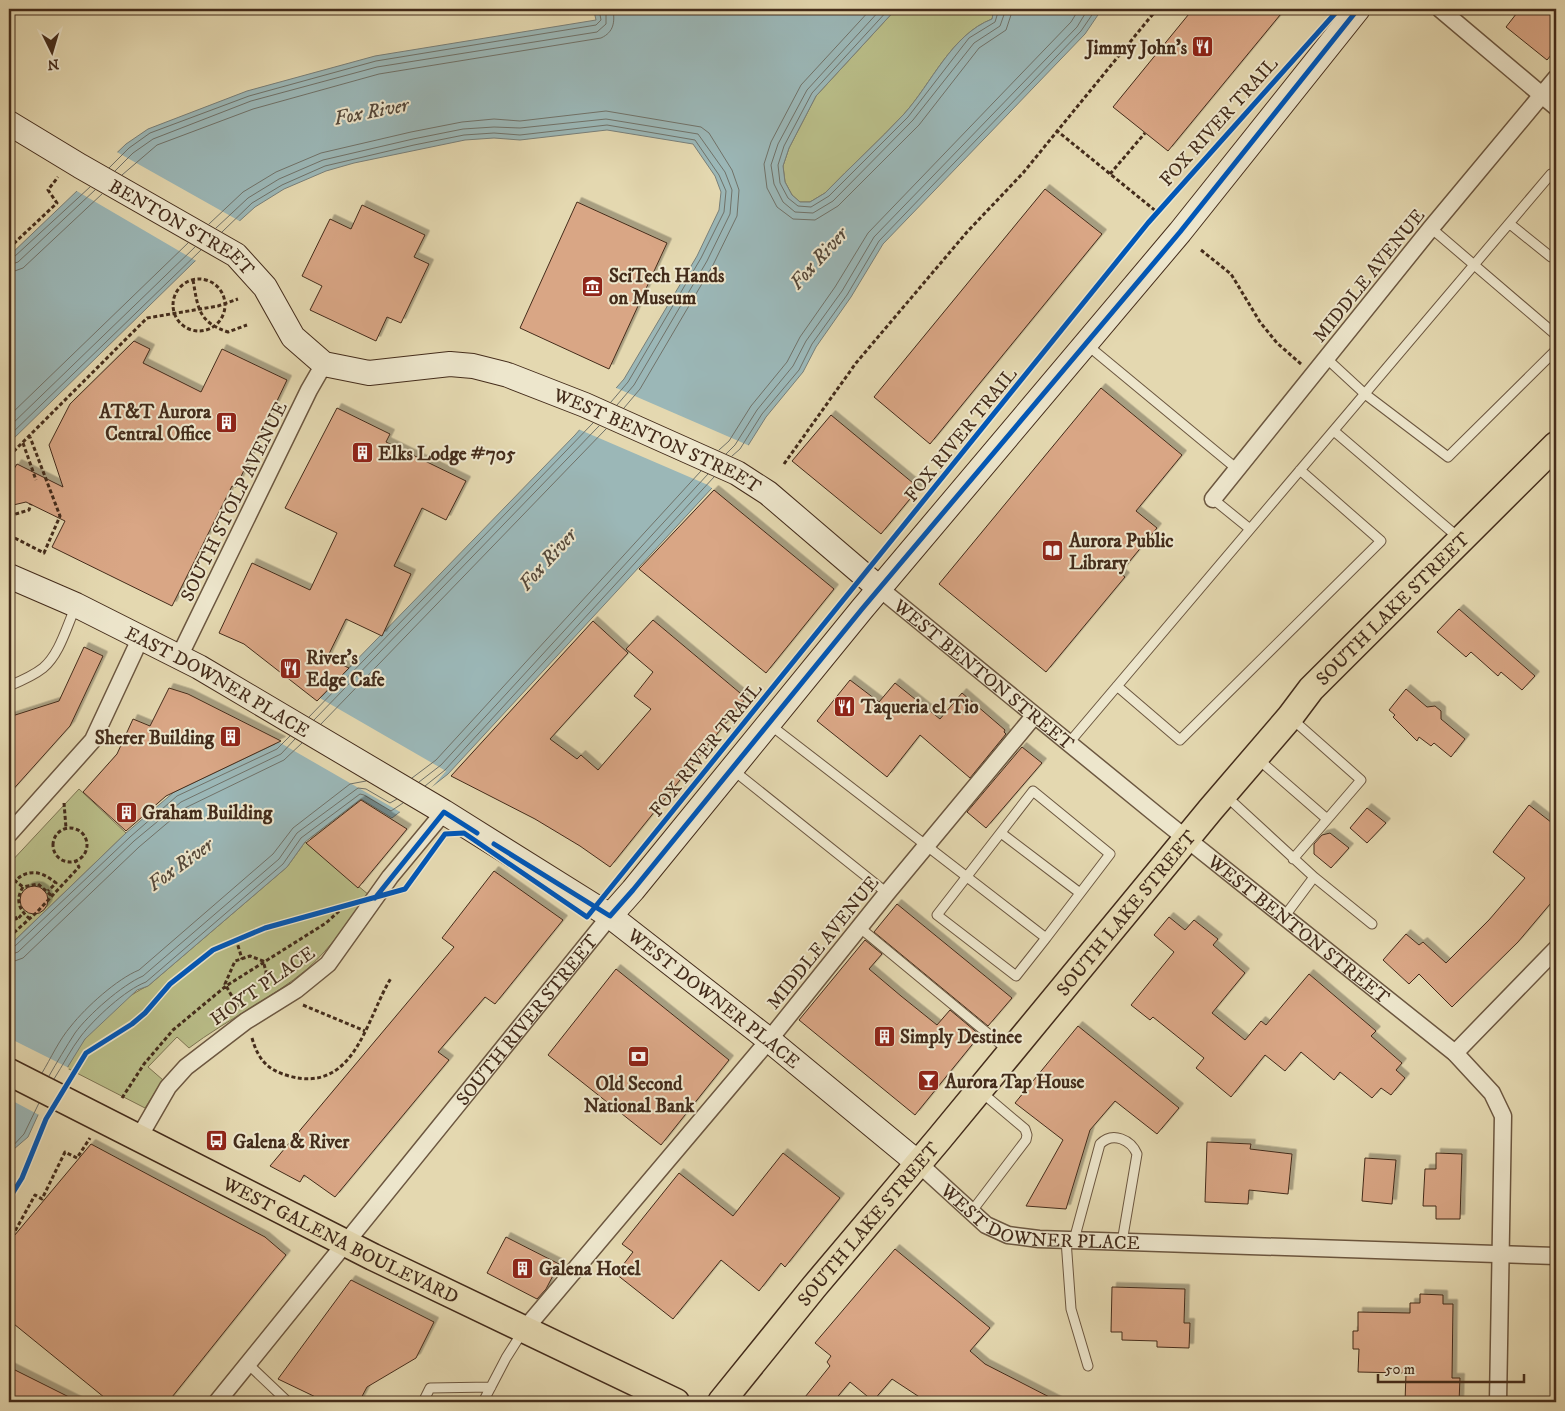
<svg xmlns="http://www.w3.org/2000/svg" width="1565" height="1411" viewBox="0 0 1565 1411" font-family="'IM FELL DW Pica',serif">
<style>
.green{fill:#b9bd88;stroke:#7e7452}
.water{fill:#9bb7b7;stroke:#787f79}
.pier{fill:#e4d8b0}
.lines{fill:none;stroke-linecap:round;stroke-linejoin:round}
.shore{stroke:#707269;stroke-width:1}
.building{fill:#d9a685;stroke:#442c1b;filter:url(#shadow)}
.lane-casing{stroke:#6c5740;stroke-width:11}
.street-casing{stroke:#6c5740;stroke-width:19}
.secondary-casing{stroke:#442c1b;stroke-width:26}
.primary-casing{stroke:#442c1b;stroke-width:29}
.path{stroke:#442c1b;stroke-width:3;stroke-dasharray:4 2.5;stroke-linecap:butt}
.lane{stroke:#ede6cc;stroke-width:9}
.street{stroke:#ede6cc;stroke-width:16}
.secondary{stroke:#ede6cc;stroke-width:24}
.primary{stroke:#e4d8b0;stroke-width:26}
.cycleway-casing{stroke:#ede6cc;stroke-width:8}
.cycleway{stroke:#0057b8;stroke-width:5}
.labels{text-anchor:middle;stroke-width:4;stroke-linejoin:round;paint-order:stroke}
.poi-label{font-size:19px;font-weight:bold;fill:#442c1b;stroke:#ede6cc;text-anchor:start}
.street-label{font-size:19px;fill:#442c1b;stroke:#ede6cc}
.water-label{font-size:20px;font-style:italic;fill:#55483a;stroke:#ede6cc}
</style>
<defs>
<filter id="shadow"><feDropShadow dx="4.5" dy="-4.5" stdDeviation="0" flood-color="#0004"/></filter>
</defs>
<rect width="100%" height="100%" fill="#e4d8b0"/>
<filter id="stains"><feTurbulence type="fractalNoise" baseFrequency=".004" numOctaves="4"/><feColorMatrix values="0 0 0 0 .2 0 0 0 0 .09 0 0 0 0 .02 0 0 0 .5 -.17"/></filter>
<radialGradient id="worn" r=".72"><stop offset=".6" stop-color="#630" stop-opacity="0"/><stop offset="1" stop-color="#630" stop-opacity=".3"/></radialGradient>
<path class="green" d="M896 9 995 10 992 19C951 35 932 83 904 114 879 141 851 166 825 193L810 202H800L792 195 785 182 783 166 789 148 816 96Z
M79 789 126 833 9 946V864Z
M305 842 369 895C348 921 332 947 307 969 273 998 226 1020 189 1048L177 1037 148 1067 163 1080 145 1108 67 1068C73 1058 78 1047 85 1038 99 1021 128 994 148 986L287 867Z"/>
<path class="water" d="M605 9H896L816 96 789 148 783 166 785 182 792 195 800 202H810L825 193C851 166 879 141 904 114 932 83 951 35 992 19L994 9H1102L1085 34 883 244 851 297 816 347 803 372 766 417 744 452 723 472 712 488 448 774 392 818 361 799 305 842 287 867 148 986 137 990 85 1039 38 1115 28 1137 14 1149 9 1165V946L126 833 174 792 275 744 575 435 624 379 697 256 719 210 721 192 715 176 693 144 607 130 520 140 494 138 465 140 354 163 326 171 284 189 255 207 194 262 9 443V256L126 144 148 129 247 91 375 56 596 20 594 11Z"/>
<path class="pier" d="M115 151 243 223 198 262 75 190Z
M614 387 750 446 746 454 724 474 714 490 708 485 578 429Z
M318 697 446 771 427 793 402 813 277 741Z
M9 1038 69 1068 41 1116 9 1099Z"/>
<g class="lines">
<path class="shore" d="M871 9 801 85 771 142 764 164 767 188 777 207 793 219 815 220 838 206 919 125 979 48 1006 30 1013 9
M881 9 807 90 778 144 771 165 774 184 783 202 795 212 813 213 833 201 913 120 974 43 1000 26 1006 9
M889 9 812 93 784 146 778 165 780 183 788 198 798 206 811 207 829 196 908 117 969 38 995 22 999 9
M109 168 129 148 150 133 249 96 376 61 596 25 601 20 599 9
M115 171 133 153 153 139 251 101 377 67 597 32 606 24V9
M122 175 157 145 253 109 379 74 601 38C614 32 615 22 613 9
M209 224 243 192 276 172 321 153 411 132 462 122 494 119 520 121 606 111 701 127 709 133 732 170 739 190 737 216 713 265 640 389 624 408
M216 228 248 198 279 179 323 160 413 139 463 129 494 127 520 128 606 119 698 134 725 172 732 190 730 214 707 261 634 385 617 405
M222 232 252 203 282 185 325 166 414 145 464 135 494 133 520 135 607 125 695 140 719 175 726 191 724 212 701 258 628 382 611 402
M9 259 14 257 90 187
M9 265 18 262 95 190
M9 273 23 268 102 194
M9 416 188 243
M9 427 195 247
M9 436 201 250
M719 450 729 441 751 406 787 362 800 337 835 287 868 233 1071 22 1079 9
M726 454 735 445 757 410 793 366 806 341 842 291 874 237 1077 27 1088 9
M732 456 740 449 762 414 799 370 812 344 847 295 879 241 1081 31 1096 9
M309 717 593 423
M314 720 599 426
M321 724 606 429
M412 778 436 760 701 471
M419 782 441 765 708 474
M425 786 445 770 714 477
M9 949 14 947 130 837 177 796 277 749 290 736
M9 955 18 952 134 841 181 802 281 754 295 739
M9 963 23 958 139 847 185 808 284 760 302 743
M42 1073C51 1058 59 1040 71 1026 86 1007 117 979 139 970L273 854 293 828 350 784 366 781
M49 1076C57 1062 66 1047 75 1033 88 1015 122 985 143 976L279 859 297 833 358 788 366 789 390 803 397 799
M54 1079C63 1065 71 1049 81 1036 95 1018 125 990 146 982L283 864 301 838 360 794 364 795 391 811 403 803
M9 1150 24 1134 39 1103"/>
</g>
<path class="building" d="M1193 9H1285L1168 151 1113 107Z
M1520 9H1556V49L1547 60 1506 27Z
M1045 189 1102 234 930 444 874 397Z
M577 202 667 243 609 369 520 328Z
M362 205 425 235 414 257 429 264 401 323 387 317 376 341 310 310 322 286 302 276 330 219 351 229Z
M134 341 150 349 143 363 201 392 222 349 287 380 236 487 232 486 172 606 52 547 65 521 26 502 9 506V470L14 469 17 464 63 487 49 445 70 404Z
M1101 388 1182 455 1136 511 1157 528 1120 573 1125 577 1046 672 939 584Z
M337 408 390 434 386 442 466 481 446 520 422 508 394 566 411 574 382 636 346 619 327 658 349 668 317 701 244 644 219 633 252 563 310 590 337 533 285 508Z
M831 415 919 488 881 534 792 461Z
M714 490 834 589 766 673 639 569Z
M1459 609 1535 676 1522 690 1501 672 1498 676 1471 652 1466 657 1437 632Z
M653 620 746 698 610 867 580 846 535 819 451 776 593 621 628 653 550 739 577 759 581 755 598 770 651 709 634 696 653 672 626 649Z
M84 647 103 656 70 726 9 794V717L59 701Z
M850 680 879 702 895 683 940 719 962 693 1005 730 1004 732 1006 734 970 778 920 735 887 777 817 721Z
M169 688 188 694 281 741 166 796 126 831 83 792 117 754 133 719 150 726Z
M1406 689 1427 707 1435 706 1441 711V719L1465 739 1451 757 1434 743 1431 746 1419 737 1417 741 1393 717 1395 715 1389 710Z
M1022 747 1042 763 986 828 967 812Z
M361 800 407 829 358 888 306 843Z
M1529 805 1556 826V897L1518 942 1452 1007 1419 974 1409 984 1383 960 1406 934 1419 945 1423 942 1446 963 1489 920 1525 878 1493 852Z
M1367 808 1386 823 1367 843 1350 828Z
M1330 833 1349 848 1331 868 1314 854V844L1322 835Z
M494 871 563 920 495 1004 485 997 438 1052 449 1060 335 1197 304 1175 300 1182 270 1166 454 947 442 938Z
M20 900a14 14 0 1 1 28 0a14 14 0 1 1-28 0Z
M897 904 1012 998 988 1026 874 932Z
M1169 917 1185 930 1194 920 1218 939 1213 945 1245 973 1212 1013 1245 1040 1261 1021 1266 1025 1309 974 1376 1031 1371 1036 1402 1063 1396 1070 1405 1078 1391 1095 1381 1088 1372 1098 1340 1072 1334 1080 1301 1052 1285 1071 1265 1055 1231 1097 1196 1068 1204 1058 1153 1017 1150 1020 1131 1005 1174 952 1154 935Z
M865 940 882 954 869 969 901 996 937 1025 950 1010 980 1035 915 1115 799 1020Z
M616 969 729 1060 661 1145 548 1055Z
M1078 1026 1179 1108 1157 1134 1115 1101 1090 1130 1066 1209 1026 1206 1063 1140 1015 1103Z
M1207 1142 1251 1144 1250 1149 1292 1154 1288 1194 1249 1190 1248 1204 1205 1202Z
M91 1144 265 1237 286 1255 168 1402H110L9 1320V1242Z
M783 1153 840 1198 785 1267 781 1263 759 1291 721 1260 673 1319 616 1274 633 1252 622 1244 679 1173 733 1216Z
M1436 1153 1462 1154 1460 1219H1436V1206H1423L1425 1169H1436Z
M1365 1158 1396 1160 1392 1204 1362 1201Z
M506 1237 559 1264 546 1289 537 1299 487 1273Z
M895 1249 990 1328 970 1351 985 1364 1059 1402H927L892 1379 873 1401 850 1382 833 1402H801L830 1366 827 1362 831 1356 815 1343Z
M351 1280 434 1322 416 1358 367 1387 359 1402H326L278 1379Z
M1112 1287 1185 1289 1184 1323H1190L1189 1348 1157 1347V1341L1122 1340V1332H1111Z
M1420 1294 1443 1295V1304H1453L1452 1378H1460L1459 1402H1405L1406 1373 1358 1372 1359 1349H1353V1331H1358V1312L1410 1313V1303H1420Z
M9 1367 79 1402H9Z"/>
<g class="lines">
<defs>
<path id="lane" d="M1510 224 1551 257
M1431 228 1556 335
M1086 344 1237 469
M1326 358 1365 394 1448 457 1556 350
M1334 431 1459 538
M1213 499 1250 529
M9 686C21 681 33 676 43 668 60 654 67 625 76 606
M1117 686 1180 740 1381 541 1300 470
M1291 718 1361 780 1293 859
M769 724C861 795 953 867 1046 938L1110 854 1033 791 937 915 1016 976 1046 938
M1068 744 1551 174 1556 179
M1258 759 1327 819
M733 770 887 893
M1226 796 1314 877
M1001 833 1080 893
M1284 917 1314 877 1372 924
M859 927 1009 1051
M972 1211 1026 1140 1027 1135 1025 1129 980 1091
M1066 1240 1071 1309 1088 1366
M1074 1240 1100 1144C1113 1131 1131 1140 1137 1154L1122 1242
M248 1364 288 1402
M423 1402 430 1388 491 1387
M483 1402 506 1358 523 1331"/>
<g id="street">
<path d="M1440 9 1556 107"/>
<path d="M1213 499 1431 228 1556 78"/>
<path id="s1" d="M879 588 1163 820 1455 1053 1492 1093 1503 1116 1498 1402"/>
<path d="M179 657 309 390 324 364"/>
<path d="M9 834 93 740 141 637"/>
<path d="M1455 1053 1556 949"/>
<path d="M138 1139 168 1087 186 1067 246 1021 296 990 328 964 390 877 444 812"/>
<path id="s2" d="M918 1163 986 1225 1008 1235 1039 1239 1556 1256"/>
<path d="M524 1330 769 1040 887 893 1034 716"/>
<path id="s3" d="M217 1402 610 916"/>
</g>
<g id="secondary">
<path id="s4" d="M9 123 80 166 236 255 265 287 293 337 324 364 369 373 450 364 473 366 508 375 585 405 737 473 768 493 879 588"/>
<path id="s5" d="M9 576 76 605 199 667 444 812 610 916 769 1040 918 1163"/>
<path d="M610 916 633 890 862 609 1180 232 1358 9"/>
</g>
<g id="primary">
<path id="s6" d="M9 1072 373 1257 676 1402"/>
<path id="s7" d="M721 1402 814 1287 939 1139 1211 809 1290 717 1311 689 1556 445"/>
</g>
</defs>
<use href="#lane" class="lane-casing"/>
<use href="#street" class="street-casing"/>
<use href="#secondary" class="secondary-casing"/>
<use href="#primary" class="primary-casing"/>
<path class="path" d="M1056 130 1157 212
M1110 174 1145 133
M9 248 57 203 48 190 58 177
M1201 250 1231 274 1260 322 1277 343 1301 364
M173 305a26 26 0 1 1 52 0a26 26 0 1 1-52 0Z
M193 280C198 308 198 322 228 332L247 325
M23 443 36 480
M9 456 147 318 218 306 238 299
M784 464 856 363 967 232 1023 173 1157 9
M9 516 29 510 31 504
M9 535 44 553 60 516 30 437
M64 803 66 828
M53 845a17 17 0 1 1 34 0a17 17 0 1 1-34 0Z
M9 876 23 887
M9 888C23 869 38 868 56 883L48 891
M9 905 17 920 23 913
M30 919C19 910 15 900 23 887L38 884 52 896
M9 937 36 913 79 867 75 860
M236 939 242 959
M303 1005 365 1031
M238 1007 225 984 235 961 250 956 263 961 266 971V988
M252 1038C258 1059 267 1070 289 1076 355 1094 366 1019 391 978
M122 1098 144 1064 173 1030 226 986 326 923 349 902
M9 1242 35 1195 42 1199 65 1152 77 1158 90 1138"/>
<use href="#lane" class="lane"/>
<use href="#street" class="street"/>
<use href="#secondary" class="secondary"/>
<use href="#primary" class="primary"/>
<defs>
<path id="cycleway" d="M494 844 610 916 633 890 862 609 1180 232 1358 9
M375 898 444 812 477 833
M9 1199 22 1178 46 1119 86 1053 132 1024 145 1013 170 984 213 950 265 928 405 889 445 834 464 833 587 917 1148 223 1339 9"/>
</defs>
<use href="#cycleway" class="cycleway-casing"/>
<use href="#cycleway" class="cycleway"/>
</g>
<defs>
<symbol id="restaurant-square" viewBox="-11 -11 22 22"><rect x="-9" y="-9" width="18" height="18" rx="4" fill="#8f2418" stroke="#ede6cc"/><path d="M-5-6h1v4h1v-4h1v4h1v-4h1v5L-1.5 .5V6h-2V.5L-5-1ZM5-6V6H3V1.5H1.5Q1.5-4 5-6Z" fill="#fff"/></symbol>
<symbol id="museum-square" viewBox="-11 -11 22 22"><rect x="-9" y="-9" width="18" height="18" rx="4" fill="#8f2418" stroke="#ede6cc"/><path d="M0-6L6-3V-2H-6V-3ZM-5-1h2V3h-2ZM-1-1h2V3h-2ZM3-1h2V3H3ZM-6 4H6V6H-6Z" fill="#fff"/></symbol>
<symbol id="building-square" viewBox="-11 -11 22 22"><rect x="-9" y="-9" width="18" height="18" rx="4" fill="#8f2418" stroke="#ede6cc"/><path d="M-4-6H4V6H1V3H-1V6H-4ZM-2.5-4.3h1.7v1.8h-1.7ZM.8-4.3h1.7v1.8H.8ZM-2.5-1h1.7V.8h-1.7ZM.8-1h1.7V.8H.8Z" fill="#fff"/></symbol>
<symbol id="library-square" viewBox="-11 -11 22 22"><rect x="-9" y="-9" width="18" height="18" rx="4" fill="#8f2418" stroke="#ede6cc"/><path d="M-6-4Q-3-5.5-.7-3.5V5Q-3 3-6 4ZM6-4Q3-5.5 .7-3.5V5Q3 3 6 4Z" fill="#fff"/></symbol>
<symbol id="bank-square" viewBox="-11 -11 22 22"><rect x="-9" y="-9" width="18" height="18" rx="4" fill="#8f2418" stroke="#ede6cc"/><path d="M-6-4H6V4H-6ZM0-2.3a2.3 2.3 0 1 0 0 4.6a2.3 2.3 0 1 0 0-4.6Z" fill="#fff"/></symbol>
<symbol id="bar-square" viewBox="-11 -11 22 22"><rect x="-9" y="-9" width="18" height="18" rx="4" fill="#8f2418" stroke="#ede6cc"/><path d="M-6-5H6L.8 .8V4.5H3.5V6h-7V4.5H-.8V.8Z" fill="#fff"/></symbol>
<symbol id="bus-square" viewBox="-11 -11 22 22"><rect x="-9" y="-9" width="18" height="18" rx="4" fill="#8f2418" stroke="#ede6cc"/><path d="M-5-6H5V4H4V6H2V4H-2V6H-4V4H-5ZM-3.5-4V0h7V-4ZM-3.5 1.2v1.5H-2V1.2ZM2 1.2v1.5H3.5V1.2Z" fill="#fff"/></symbol>
</defs>
<g fill-rule="evenodd">
<use href="#restaurant-square" x="1190" y="34" width="25" height="25"/>
<use href="#museum-square" x="580" y="274" width="25" height="25"/>
<use href="#building-square" x="214" y="410" width="25" height="25"/>
<use href="#building-square" x="350" y="440" width="25" height="25"/>
<use href="#library-square" x="1040" y="538" width="25" height="25"/>
<use href="#restaurant-square" x="278" y="656" width="25" height="25"/>
<use href="#restaurant-square" x="832" y="694" width="25" height="25"/>
<use href="#building-square" x="218" y="724" width="25" height="25"/>
<use href="#building-square" x="114" y="800" width="25" height="25"/>
<use href="#building-square" x="872" y="1024" width="25" height="25"/>
<use href="#bank-square" x="626" y="1044" width="25" height="25"/>
<use href="#bar-square" x="916" y="1068" width="25" height="25"/>
<use href="#bus-square" x="204" y="1128" width="25" height="25"/>
<use href="#building-square" x="510" y="1256" width="25" height="25"/>
</g>
<g class="labels">
<g class="poi-label">
<text x="1187" y="54" text-anchor="end">Jimmy John's</text>
<text x="609" y="282">SciTech Hands<tspan x="609" dy="22">on Museum</tspan></text>
<text x="211" y="418" text-anchor="end">AT&amp;T Aurora<tspan x="211" dy="22">Central Office</tspan></text>
<text x="378" y="460">Elks Lodge #705</text>
<text x="1069" y="547">Aurora Public<tspan x="1069" dy="22">Library</tspan></text>
<text x="306" y="664">River's<tspan x="306" dy="22">Edge Cafe</tspan></text>
<text x="861" y="713">Taqueria el Tio</text>
<text x="214" y="744" text-anchor="end">Sherer Building</text>
<text x="142" y="819">Graham Building</text>
<text x="900" y="1043">Simply Destinee</text>
<text x="945" y="1088">Aurora Tap House</text>
<text x="639" y="1090" text-anchor="middle">Old Second<tspan x="639" dy="22">National Bank</tspan></text>
<text x="233" y="1148">Galena &amp; River</text>
<text x="539" y="1275">Galena Hotel</text>
</g>
<g class="street-label">
<text transform="translate(1218 121) rotate(-48)" y="7">FOX RIVER TRAIL</text>
<text dy="7" stroke="none"><textPath href="#s4" startOffset="202">BENTON STREET</textPath></text>
<text transform="translate(1368 275) rotate(-51)" y="7">MIDDLE AVENUE</text>
<text transform="translate(960 434) rotate(-51)" y="7">FOX RIVER TRAIL</text>
<text dy="7" stroke="none"><textPath href="#s4" startOffset="754">WEST BENTON STREET</textPath></text>
<text transform="translate(233 501) rotate(-64)" y="7">SOUTH STOLP AVENUE</text>
<text dy="7" stroke="none"><textPath href="#s7" startOffset="1040">SOUTH LAKE STREET</textPath></text>
<text dy="7" stroke="none"><textPath href="#s1" startOffset="136">WEST BENTON STREET</textPath></text>
<text dy="7" stroke="none"><textPath href="#s5" startOffset="234">EAST DOWNER PLACE</textPath></text>
<text transform="translate(705 749) rotate(-51)" y="7">FOX RIVER TRAIL</text>
<text dy="7" stroke="none"><textPath href="#s7" startOffset="635">SOUTH LAKE STREET</textPath></text>
<text dy="7" stroke="none"><textPath href="#s1" startOffset="541">WEST BENTON STREET</textPath></text>
<text transform="translate(822 942) rotate(-51)" y="7">MIDDLE AVENUE</text>
<text transform="translate(262 985) rotate(-35)" y="7">HOYT PLACE</text>
<text dy="7" stroke="none"><textPath href="#s5" startOffset="824">WEST DOWNER PLACE</textPath></text>
<text dy="7" stroke="none"><textPath href="#s3" startOffset="492">SOUTH RIVER STREET</textPath></text>
<text dy="7" stroke="none"><textPath href="#s2" startOffset="142">WEST DOWNER PLACE</textPath></text>
<text dy="7" stroke="none"><textPath href="#s7" startOffset="231">SOUTH LAKE STREET</textPath></text>
<text dy="7" stroke="none"><textPath href="#s6" startOffset="372">WEST GALENA BOULEVARD</textPath></text>
</g>
<g class="water-label">
<text transform="translate(371 111) rotate(-11)" y="7">Fox River</text>
<text transform="translate(818 258) rotate(-48)" y="7">Fox River</text>
<text transform="translate(547 559) rotate(-48)" y="7">Fox River</text>
<text transform="translate(180 864) rotate(-36)" y="7">Fox River</text>
</g>
</g>
<rect width="1565" height="1411" fill="none" stroke="#e4d8b0" stroke-width="30"/>
<rect x="10" y="10" width="1545" height="1391" fill="none" stroke="#442c1b" stroke-width="2.5"/>
<rect x="15" y="15" width="1535" height="1381" fill="none" stroke="#442c1b"/>
<g transform="translate(52 52) rotate(175)" stroke="#ede6cc" stroke-width="4" paint-order="stroke">
<path d="M0-4L9 19L0 12L-9 19Z" fill="#442c1b"/>
<text y="-8" font-size="14" font-weight="bold" text-anchor="middle" fill="#442c1b">N</text>
</g>
<path d="M1378 1374v8h146v-8" fill="none" stroke="#442c1b" stroke-width="2.5"/>
<text x="1385" y="1374" font-size="15" fill="#442c1b" stroke="#ede6cc" stroke-width="4" paint-order="stroke">50 m</text>
<rect width="100%" height="100%" filter="url(#stains)"/>
<rect width="100%" height="100%" fill="url(#worn)"/>
</svg>
